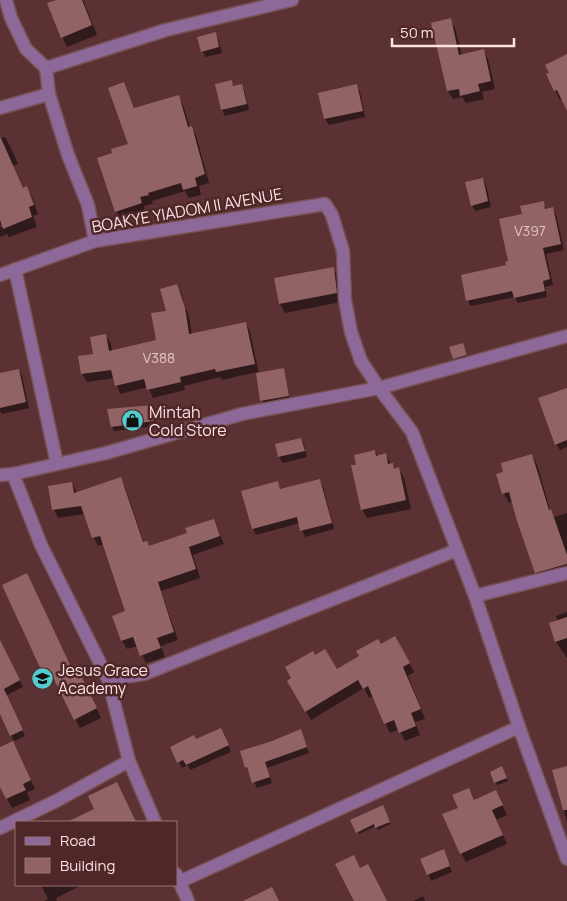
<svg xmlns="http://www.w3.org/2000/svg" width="567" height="901" viewBox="0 0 567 901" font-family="Manrope,sans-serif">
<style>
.shadow{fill:#0007}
.building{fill:#926365}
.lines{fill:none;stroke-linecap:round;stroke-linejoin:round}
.minor-casing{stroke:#785152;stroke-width:15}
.minor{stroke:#8c6999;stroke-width:12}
.labels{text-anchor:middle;stroke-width:5;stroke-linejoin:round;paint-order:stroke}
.number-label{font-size:14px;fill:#e2c2c3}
.street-label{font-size:16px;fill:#fde2e2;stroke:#502729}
.poi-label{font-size:16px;fill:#fde2e2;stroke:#502729;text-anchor:start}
</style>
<rect width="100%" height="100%" fill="#5b3133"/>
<path class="shadow" d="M59 0H83L97 35 67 47 48 4Z
M450 20 455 28 462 55 483 50 488 59 495 89 482 92 484 99 466 103 462 97 453 99 448 91 432 24Z
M215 33 218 39 222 53 206 57 202 51Z
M567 55V106L563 98 560 100 555 90Z
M231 81 235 87 242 86 245 92 249 110 225 116 222 110Z
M124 84 135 109 178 97 183 105 190 127H191L196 135 209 183 199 186 201 195 189 198 185 191 152 201 153 204 144 206 146 212 121 220 116 211 113 154 129 144Z
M356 86 360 92 365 117 329 125 325 119 319 94Z
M0 136 1 138 5 137 10 146 18 164 13 166 23 189 27 188 32 197 38 214 33 216 37 227 9 237 7 234 0 237V227L8 224 7 222 0 225Z
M483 179 486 185 491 207 475 211 472 205Z
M543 202 547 210 552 208 556 214 564 250 546 254 553 285 545 287 547 297 518 303 515 297 471 306 467 300 510 262 523 215Z
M333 268 338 277 341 302 285 313 280 304 275 279Z
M176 285 181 293 189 317 192 335 246 323 250 332 259 374 284 370 290 399 263 403 257 372 222 380 220 377 184 386 185 390 153 398 148 387 120 394 114 378 87 382 82 374 80 357 94 355 106 336 111 344 112 352 158 341Z
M464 347 468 358 455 361 454 359Z
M19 370 22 376 29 408 2 414 0 411V374Z
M567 393V447L560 450 556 444Z
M152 406 155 411 156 426 114 431 112 427Z
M301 439 304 445 307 457 283 463 279 457 277 445Z
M375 451 378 457 385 455 395 470 399 469 404 478 411 509 367 518 362 509 357 466Z
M532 455 537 464 550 510 554 517 567 513V574L541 581 536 572 513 501 509 503 504 494 498 475Z
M120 479 125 487 144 543 149 547 188 534 214 520 224 544 193 555 200 578 161 591 178 640 161 646 165 657 146 663 138 646 127 649 122 641 114 617 127 612 104 544 98 546 94 538 85 514 58 518 54 510 50 487 72 483 77 493Z
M320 480 323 486 334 529 305 537 300 523 256 535 253 529 277 482 281 490Z
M3 585 71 668 81 675 101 718 80 728 56 680 50 683 44 674Z
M567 612V658L556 642 551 624 558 622 556 616Z
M395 638 414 672 408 676 425 719 415 722 420 735 405 741 399 729 390 733 373 696 369 698 364 688 311 720 288 681 315 656 336 671Z
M0 657 9 660 23 687 3 697 0 692Z
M15 714 25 736 14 741 11 735Z
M300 731 309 753 267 768 272 783 257 788 246 767 272 742Z
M224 735 231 752 190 770 188 765 182 768 172 748Z
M0 749 18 752 35 789 27 793 30 800 12 808 1 787Z
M567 767V822L553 770Z
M503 770 508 781 497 785 491 773Z
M469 789 475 801 496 792 507 815 496 820 507 844 466 862 461 853 459 808Z
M122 793 135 822H69L96 809Z
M383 810 390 824 378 830 376 826 359 834 352 820Z
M446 857 452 872 431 881 422 860Z
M41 885H82L56 898 57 901H44L48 899Z
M423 896 425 901H413Z"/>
<path class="building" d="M56 0H82L92 25 61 38 47 3Z
M451 18 459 55 484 49 491 81 478 84 480 91 460 96 459 89 447 91 431 23Z
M216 32 219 47 201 52 197 37Z
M567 54V111L557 90 554 91 546 74 549 73 545 65Z
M232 80 233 86 242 84 247 104 221 110 215 84Z
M124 82 134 108 179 95 188 127 192 126 205 174 195 178 197 186 183 190 181 183 148 193 149 195 140 197 142 203 115 212 97 158 112 153 111 149 128 144 108 88Z
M357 84 363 111 324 119 318 93Z
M0 136 23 188 27 186 34 205 29 207 32 217 3 229 0 220Z
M483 178 488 201 471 206 465 182Z
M544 201 545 209 553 207 561 244 543 248 550 279 543 281 545 291 514 298 512 291 466 301 461 275 506 265 505 262 508 261 499 219 522 214 520 206Z
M334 267 337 293 279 304 274 278Z
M177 284 185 307 189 334 246 322 255 364 216 372 215 369 180 377 181 382 147 390 144 379 115 386 111 370 81 374 78 356 93 354 90 337 106 334 109 351 156 340 151 313 166 311 160 289Z
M463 343 467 355 453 359 449 347Z
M284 368 289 396 260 401 256 373Z
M19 369 26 402 0 408V373Z
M567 388V440L555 445 538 398Z
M153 405 154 421 111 427 107 409Z
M301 438 305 451 278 457 275 444Z
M375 450 376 456 386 453 388 464 393 463 394 469 399 467 406 500 361 510 351 465H356L354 455Z
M532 454 549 510 551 509 567 555V564L535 573 517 521 509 492 502 494 496 474 503 472 501 463Z
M121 477 143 542 147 541 149 546 187 533 185 528 214 519 220 536 189 547 196 569 158 582 174 632 157 638 161 648 140 656 133 637 121 641 112 616 125 611 100 536 92 538 81 506 52 510 48 486 72 482 74 493Z
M320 479 332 523 300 531 297 517 252 529 241 491 278 481 280 489Z
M27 573 71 667 76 665 97 708 74 720 50 671 43 674 2 585Z
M567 617V638L555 642 549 623Z
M395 636 410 663 403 667 421 709 411 713 416 726 399 733 394 720 384 724 368 686 363 689 358 680 305 712 287 681 291 678 285 667 313 651 315 655 325 649 337 669 359 656 356 651 378 639 381 644Z
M0 640 20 680 4 689 23 730 10 736 0 714Z
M221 728 229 745 186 765 183 760 177 763 170 747 194 735 196 739Z
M301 729 307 747 265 762 270 777 252 783 247 767 245 768 240 751 272 741Z
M13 741 31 780 23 784 26 790 6 799 0 787V747Z
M502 766 507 778 494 783 490 772Z
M567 766V810H563L552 770Z
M117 782 136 822H67L94 809 88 796Z
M469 788 474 800 496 790 503 805 492 810 503 835 460 854 442 814 458 808 452 795Z
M383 805 390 822 375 828 374 824 356 833 350 820Z
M444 849 450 866 427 875 420 859Z
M354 855 360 868 368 864 387 901H354L335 864Z
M272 887 279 901H243Z"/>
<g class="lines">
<defs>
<path id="minor" d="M6 0 11 18 26 49 46 68 49 94 68 155 88 205 95 241
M46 68 166 30 292 0
M0 108 49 94
M15 269 57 464
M0 275 95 241 325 204 332 215 343 251 345 300 351 332 361 361 379 388 412 432 475 596 519 727 567 859
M13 474 41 545 108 679 129 761 155 822
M0 475 13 474 106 453 242 414 379 388 567 336
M475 596 567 573
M108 679 144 674 457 550
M0 828 56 801 129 761
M176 874 188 901
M179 882 519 727"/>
</defs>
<use href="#minor" class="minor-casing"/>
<use href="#minor" class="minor"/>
</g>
<defs>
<symbol id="shop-disc" viewBox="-11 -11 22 22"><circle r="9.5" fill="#52cdcf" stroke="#502729"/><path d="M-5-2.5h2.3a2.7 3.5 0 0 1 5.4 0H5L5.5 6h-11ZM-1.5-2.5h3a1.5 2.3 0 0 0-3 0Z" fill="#111"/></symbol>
<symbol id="school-disc" viewBox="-11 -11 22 22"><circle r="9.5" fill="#52cdcf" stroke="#502729"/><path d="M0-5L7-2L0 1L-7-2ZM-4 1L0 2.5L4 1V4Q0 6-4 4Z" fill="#111"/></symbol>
</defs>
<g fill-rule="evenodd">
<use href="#shop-disc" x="120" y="408" width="25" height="25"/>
<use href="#school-disc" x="30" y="666" width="25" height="25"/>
</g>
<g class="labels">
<g class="number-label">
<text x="530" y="236">V397</text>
<text x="159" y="363">V388</text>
</g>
<g class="street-label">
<text transform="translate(187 210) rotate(-10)" y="6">BOAKYE YIADOM II AVENUE</text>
</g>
<g class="poi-label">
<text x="149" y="418">Mintah<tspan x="149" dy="18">Cold Store</tspan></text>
<text x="58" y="676">Jesus Grace<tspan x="58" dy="18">Academy</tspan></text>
</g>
</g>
<rect x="15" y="821" width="162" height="65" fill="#502729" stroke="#957273"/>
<rect x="25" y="837" width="25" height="8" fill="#8c6999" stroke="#957273"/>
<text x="60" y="846" font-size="15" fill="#fde2e2">Road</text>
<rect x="25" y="858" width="25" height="15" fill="#926365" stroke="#957273"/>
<text x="60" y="871" font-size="15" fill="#fde2e2">Building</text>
<path d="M392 38v8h122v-8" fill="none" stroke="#fde2e2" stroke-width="2.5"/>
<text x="400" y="38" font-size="15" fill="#fde2e2" stroke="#502729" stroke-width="4" paint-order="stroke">50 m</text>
</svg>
